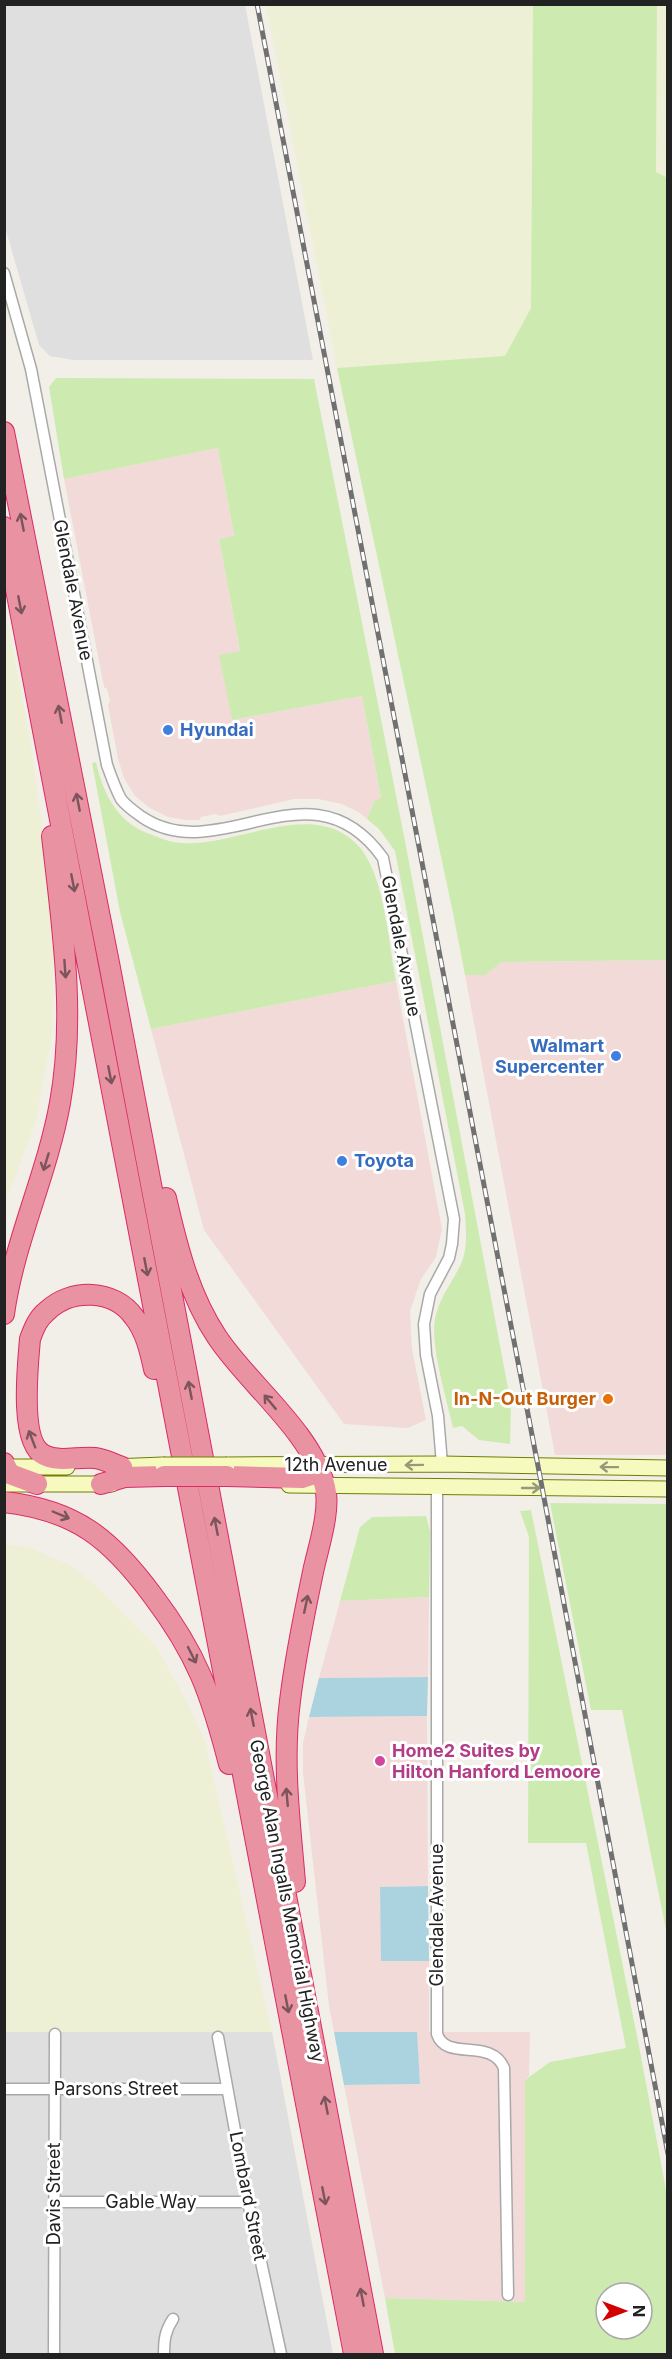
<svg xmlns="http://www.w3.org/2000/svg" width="672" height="2359" viewBox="0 0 672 2359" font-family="Inter,sans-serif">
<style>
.residential{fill:#e0dfdf}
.commercial{fill:#f2dad9}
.farmland{fill:#eef0d5}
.grass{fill:#cdebb0;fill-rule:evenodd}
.water{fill:#aad3df}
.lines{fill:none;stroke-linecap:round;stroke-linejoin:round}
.street-casing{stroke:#a9a9a9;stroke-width:13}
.secondary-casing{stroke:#707d05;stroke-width:17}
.highway-casing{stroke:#dc2a67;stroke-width:22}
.street{stroke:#fff;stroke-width:10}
.secondary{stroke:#f7fabf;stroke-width:15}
.highway{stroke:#e892a2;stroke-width:20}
.rail-casing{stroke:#707070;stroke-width:5}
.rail{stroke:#fff;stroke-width:3;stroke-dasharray:9;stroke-linecap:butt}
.secondary-bridge-casing{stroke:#707d05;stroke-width:17;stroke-linecap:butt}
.highway-bridge-casing{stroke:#dc2a67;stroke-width:22;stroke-linecap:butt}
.secondary-bridge{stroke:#f7fabf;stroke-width:15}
.highway-bridge{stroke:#e892a2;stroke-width:20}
.oneway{stroke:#7b545c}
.oneway2{stroke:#979978}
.shop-dot{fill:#3f7fe0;stroke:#fff;stroke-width:2}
.food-dot{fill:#e8710a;stroke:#fff;stroke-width:2}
.hotel-dot{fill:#d1479c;stroke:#fff;stroke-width:2}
.labels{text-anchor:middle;stroke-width:6;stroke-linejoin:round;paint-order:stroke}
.street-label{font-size:18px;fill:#222;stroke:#fff}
.shop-label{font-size:18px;font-weight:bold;fill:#366cbe;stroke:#fff;text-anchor:start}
.food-label{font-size:18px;font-weight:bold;fill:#c56008;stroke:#fff;text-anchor:end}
.hotel-label{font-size:18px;font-weight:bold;fill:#b23c85;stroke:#fff;text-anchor:start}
</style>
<rect width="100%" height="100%" fill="#f2efe9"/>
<path class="residential" d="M5 4 245 5 313 360H73L50 356 39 345 5 227Z
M4 2032H272L333 2354H5Z"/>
<path class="commercial" d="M218 448 234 537 219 539 240 652 220 655 232 720 362 696 381 799 374 801 367 819 360 813 342 804 318 799H294L220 816 215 814 201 817 199 820H186L168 817 150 808 135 796 124 778 118 759 108 705 110 701 107 689 104 687 64 479Z
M667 960V1455H555L465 975H485L502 962Z
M396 981 442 1229 436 1257 421 1279 410 1311 412 1349 426 1420 408 1428 344 1424 204 1230 151 1029Z
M429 1597 428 1677 319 1678 340 1601Z
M427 1716 428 1886 380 1887 382 1961H429V2032H530L529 2076 525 2080V2302L385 2298 344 2085 420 2084 416 2032H334L329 2006 303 1773V1743L309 1717Z"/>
<path class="farmland" d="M266 5H533L531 308 505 357 337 368Z
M657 5H667V178L656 172Z
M4 602 31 744 46 857 54 963 52 1035 36 1120 5 1205Z
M5 1544 29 1547 70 1565 97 1586 156 1646 187 1702 205 1741 272 2032H5Z"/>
<path class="grass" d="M533 5H657L656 172 668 178 667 960 502 962 485 975H465L453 913 337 368 505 356 531 308Z
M56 378 314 379 405 841 511 1404 510 1444 479 1440 462 1426 453 1428C447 1400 430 1346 435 1319 439 1298 452 1283 461 1264 468 1249 466 1230 465 1214L395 851 379 829 367 819 374 801 381 798 362 696 232 720 219 655 240 651 219 539 234 536 218 448 64 479 49 387Z
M96 762C103 793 117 821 147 833 158 837 171 843 182 843 238 847 317 795 361 849 384 877 389 944 396 981L151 1029 120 912 92 763Z
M550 1503 667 1504V1935L622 1710H591Z
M531 1510 639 2046 667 2195V2354H395L385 2298 525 2302V2080L550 2062 626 2048 586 1843H528L529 1537 520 1511ZM606 2293H642V2329H606Z
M426 1516 430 1531 429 1597 340 1601 360 1527 372 1517Z"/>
<path class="water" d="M428 1677 427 1716 309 1717 319 1678Z
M428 1886 429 1961H381L380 1887Z
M334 2032H417L420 2084 344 2085Z"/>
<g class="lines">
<defs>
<path id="street" d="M4 273 31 369 107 765C111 776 115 788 121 799 126 806 135 812 142 817 220 870 311 757 383 858L454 1219 452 1244 449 1258 430 1294 424 1324 426 1355 438 1416 442 1464
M437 1488V2034C446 2062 491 2037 504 2068L508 2295
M218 2037 248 2202 281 2354
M4 2089H227
M54 2202H248
M54 2354 55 2034
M164 2354C164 2340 165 2331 173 2319"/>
<path id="secondary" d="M227 1465 442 1464 668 1468
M4 1467H67
M112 1467 163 1465
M4 1484H112
M289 1485 668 1489"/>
<path id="highway" d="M4 432 109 963 373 2354
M4 527 354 2354
M166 1198C177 1246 189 1295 217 1337 248 1384 312 1432 325 1487 331 1510 318 1548 313 1572 304 1615 295 1658 290 1701 282 1762 290 1822 295 1882
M4 1314C14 1242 47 1175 60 1103 76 1015 62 925 52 836
M4 1463 10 1474 37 1484
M122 1467C113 1464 104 1459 95 1458 79 1456 59 1463 44 1455 19 1443 28 1363 30 1339 34 1328 38 1318 47 1311 71 1288 114 1289 134 1317 146 1332 150 1351 154 1369
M227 1476 302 1478 311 1475 317 1466
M101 1484 125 1477 164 1476
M4 1502C76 1510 111 1539 153 1596 197 1654 211 1694 229 1764"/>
</defs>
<use href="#street" class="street-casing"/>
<use href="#secondary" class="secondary-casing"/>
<use href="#highway" class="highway-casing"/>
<use href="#street" class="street"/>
<use href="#secondary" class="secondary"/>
<use href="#highway" class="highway"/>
<defs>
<path id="rail" d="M257 4 538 1466 668 2154"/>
</defs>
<use href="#rail" class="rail-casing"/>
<use href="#rail" class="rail"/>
<defs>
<path id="secondary-bridge" d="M163 1465H227"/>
<path id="highway-bridge" d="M164 1476H227"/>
</defs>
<use href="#secondary-bridge" class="secondary-bridge-casing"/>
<use href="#highway-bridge" class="highway-bridge-casing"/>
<use href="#secondary-bridge" class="secondary-bridge"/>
<use href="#highway-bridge" class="highway-bridge"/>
</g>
<defs><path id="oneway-shaft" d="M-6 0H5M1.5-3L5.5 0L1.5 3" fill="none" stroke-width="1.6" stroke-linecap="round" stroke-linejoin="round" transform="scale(1.5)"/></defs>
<g class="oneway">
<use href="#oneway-shaft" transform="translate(22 522) rotate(-101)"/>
<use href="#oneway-shaft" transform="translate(20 605) rotate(79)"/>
<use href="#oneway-shaft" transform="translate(60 714) rotate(-101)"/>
<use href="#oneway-shaft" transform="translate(78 802) rotate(-101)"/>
<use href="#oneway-shaft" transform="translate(73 883) rotate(79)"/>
<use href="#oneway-shaft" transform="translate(65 969) rotate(86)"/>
<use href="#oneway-shaft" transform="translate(110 1075) rotate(79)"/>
<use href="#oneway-shaft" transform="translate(46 1162) rotate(107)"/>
<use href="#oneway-shaft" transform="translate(146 1267) rotate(79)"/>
<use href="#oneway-shaft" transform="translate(190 1390) rotate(-101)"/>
<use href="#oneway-shaft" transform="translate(270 1402) rotate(-130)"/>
<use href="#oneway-shaft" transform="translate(32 1439) rotate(-111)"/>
<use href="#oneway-shaft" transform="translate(61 1515) rotate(23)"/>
<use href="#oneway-shaft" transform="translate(216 1526) rotate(-101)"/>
<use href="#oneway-shaft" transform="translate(306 1604) rotate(-78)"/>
<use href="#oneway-shaft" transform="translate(192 1655) rotate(63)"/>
<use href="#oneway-shaft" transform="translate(252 1717) rotate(-101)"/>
<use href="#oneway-shaft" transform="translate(287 1797) rotate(-95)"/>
<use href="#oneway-shaft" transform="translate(287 2004) rotate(79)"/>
<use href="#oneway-shaft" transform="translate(326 2105) rotate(-101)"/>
<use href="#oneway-shaft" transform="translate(324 2196) rotate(79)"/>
<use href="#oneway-shaft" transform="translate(362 2297) rotate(-101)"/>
</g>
<g class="oneway2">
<use href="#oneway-shaft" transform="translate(414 1465) rotate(179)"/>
<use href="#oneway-shaft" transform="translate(609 1467) rotate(-179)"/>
<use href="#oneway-shaft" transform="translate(531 1488)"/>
</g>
<g class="shop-dot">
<circle cx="168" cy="730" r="6"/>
<circle cx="616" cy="1056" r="6"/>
<circle cx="342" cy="1161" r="6"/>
</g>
<circle class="food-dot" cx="608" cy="1399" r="6"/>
<circle class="hotel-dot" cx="380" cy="1761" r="6"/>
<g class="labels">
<g class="street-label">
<text transform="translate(73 590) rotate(79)" y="6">Glendale Avenue</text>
<text transform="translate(401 946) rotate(79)" y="6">Glendale Avenue</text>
<text x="336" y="1471">12th Avenue</text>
<text transform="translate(287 1901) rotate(79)" y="6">George Alan Ingalls Memorial Highway</text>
<text transform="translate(437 1915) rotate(-90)" y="6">Glendale Avenue</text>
<text x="116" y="2095">Parsons Street</text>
<text transform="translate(54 2194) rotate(-90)" y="6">Davis Street</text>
<text transform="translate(248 2196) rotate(79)" y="6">Lombard Street</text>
<text x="151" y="2208">Gable Way</text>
</g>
<g class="shop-label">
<text x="180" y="736">Hyundai</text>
<text x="604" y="1052" text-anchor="end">Walmart<tspan x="604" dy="21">Supercenter</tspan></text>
<text x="354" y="1167">Toyota</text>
</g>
<g class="food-label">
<text x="596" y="1405">In-N-Out Burger</text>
</g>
<g class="hotel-label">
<text x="392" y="1757">Home2 Suites by<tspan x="392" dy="21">Hilton Hanford Lemoore</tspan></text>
</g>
</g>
<rect width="672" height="2359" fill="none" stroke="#222222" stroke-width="12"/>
<g transform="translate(624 2311) rotate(90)"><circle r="28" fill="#ffffff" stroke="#a7a7a7" stroke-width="1.5"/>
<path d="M0-4.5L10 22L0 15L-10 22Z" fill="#d40000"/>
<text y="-9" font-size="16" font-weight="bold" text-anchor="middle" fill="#222222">N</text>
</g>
</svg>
